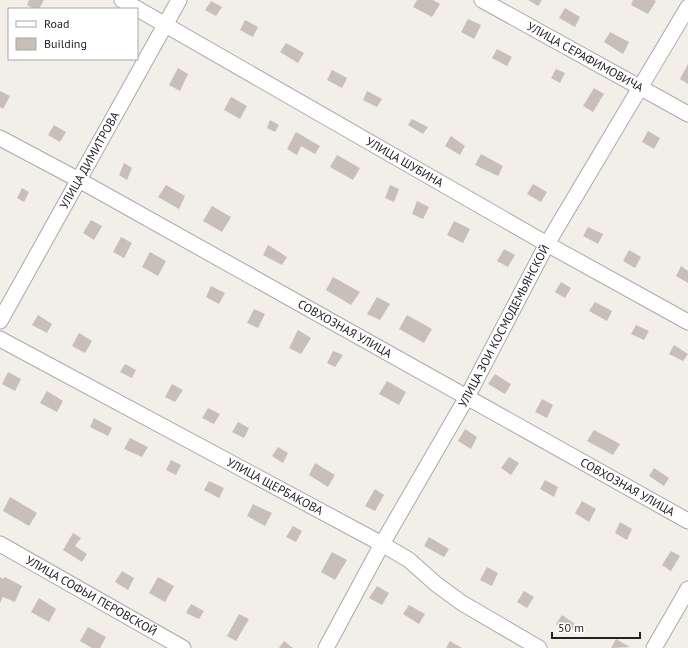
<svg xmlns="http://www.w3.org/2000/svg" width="688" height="648" viewBox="0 0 688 648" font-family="'PT Sans',sans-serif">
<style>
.building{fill:#c7bfb8}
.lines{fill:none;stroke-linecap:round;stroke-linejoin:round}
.minor-casing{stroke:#a9a9a9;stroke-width:17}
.minor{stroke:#fff;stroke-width:15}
.labels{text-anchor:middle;stroke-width:3;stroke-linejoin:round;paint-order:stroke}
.street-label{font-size:12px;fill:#222;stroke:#fff}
</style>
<rect width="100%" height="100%" fill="#f2efe9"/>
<path class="building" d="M29 0H44L39 9H35L27 5Z
M417 0H433L440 4 432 17 413 7Z
M528 0H542L538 6Z
M633 0H654L656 1 648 14 631 5Z
M211 1 222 7 216 16 205 10Z
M565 8 580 17 575 27 559 18Z
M468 19 481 25 474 39 461 32Z
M245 20 258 27 253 37 240 30Z
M610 32 629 42 623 54 604 42Z
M286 43 304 53 298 63 280 52Z
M497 49 512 57 507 66 492 58Z
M688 64V84L680 79Z
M178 68 188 74 180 91 169 85Z
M556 69 565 73 560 83 551 78Z
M332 70 347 78 342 88 327 80Z
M594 88 604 94 593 112 583 106Z
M0 91 10 96 3 109 0 107Z
M367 91 382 99 377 107 363 100Z
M231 97 247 106 240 119 224 110Z
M412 119 428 127 423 134 408 125Z
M270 120 279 125 275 132 267 128Z
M54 125 66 132 60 142 48 135Z
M648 131 660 138 654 149 642 142Z
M296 132 320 146 315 154 301 146 297 155 287 149Z
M451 136 465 146 460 155 445 146Z
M481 154 503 166 498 176 475 165Z
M337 155 360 168 353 180 330 167Z
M124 163 132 168 127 180 119 175Z
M533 184 547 192 541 202 527 194Z
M166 185 185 196 179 209 158 197Z
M390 185 399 189 394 202 385 198Z
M22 188 29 192 24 202 17 198Z
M417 201 429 207 423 219 412 214Z
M212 206 231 217 222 232 203 221Z
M91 220 102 226 94 240 83 233Z
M454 221 470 229 463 243 447 235Z
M588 227 603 234 598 244 583 236Z
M121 237 132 243 124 258 113 252Z
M268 245 287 257 282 265 263 255Z
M504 249 515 255 508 267 497 261Z
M629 250 641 257 635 268 623 261Z
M150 252 166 261 158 276 142 267Z
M681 266 688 271V283L676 276Z
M333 277 360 292 351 305 326 290Z
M561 282 571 288 565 298 555 292Z
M211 286 225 293 219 304 206 297Z
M377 297 390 304 380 320 367 314Z
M595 302 612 311 607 321 589 311Z
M254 309 265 314 258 328 247 323Z
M38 315 52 324 47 333 32 325Z
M407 315 432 329 424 343 399 329Z
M636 325 649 331 644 340 631 334Z
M298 330 311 338 301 354 289 348Z
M79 333 92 341 85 353 72 346Z
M674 345 688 354 683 361 669 354Z
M333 351 343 355 335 367 327 363Z
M125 364 136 370 132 378 120 372Z
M8 372 21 379 15 391 2 384Z
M495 374 511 384 505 394 488 384Z
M387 381 406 392 399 405 379 394Z
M172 384 183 390 175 402 165 397Z
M47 391 63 401 57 412 40 403Z
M542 399 553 405 547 418 535 412Z
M208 408 220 414 214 424 202 418Z
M94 418 112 428 108 436 90 427Z
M238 422 249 428 244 438 232 432Z
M465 429 477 437 471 449 458 441Z
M594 430 620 444 613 455 587 441Z
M130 438 148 447 142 457 124 449Z
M278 447 288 453 283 463 272 456Z
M509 457 519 463 511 475 501 468Z
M171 460 181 465 176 475 166 470Z
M315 463 335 475 328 487 309 475Z
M654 468 669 478 664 486 649 476Z
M545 480 558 487 554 497 540 489Z
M209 481 224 488 219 498 204 490Z
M375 489 384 495 375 511 365 506Z
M10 497 37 513 29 526 3 511Z
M582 501 596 509 589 522 575 513Z
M253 504 272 513 265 526 247 516Z
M620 522 632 529 627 540 615 533Z
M293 526 302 531 296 542 286 537Z
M73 533 81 538 75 546 87 554 82 562 63 550Z
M429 537 449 549 444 557 424 546Z
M671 551 680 556 671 571 662 565Z
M332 552 347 560 335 580 321 572Z
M487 567 498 573 492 586 480 580Z
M122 571 134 578 128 590 115 582Z
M0 577 3 579 5 577 22 586 15 602 3 597 0 603Z
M158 577 174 586 165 602 149 593Z
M377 586 389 593 382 605 369 598Z
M524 591 534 597 527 608 517 602Z
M39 598 56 609 49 622 31 612Z
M191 604 204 611 199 619 186 613Z
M409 605 425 614 419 624 403 614Z
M239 614 249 619 236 641 227 636Z
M562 615 575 624 570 633 556 624Z
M88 627 106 637 100 648H92L80 641Z
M616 639 630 647 611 648Z
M284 641 293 648H279Z
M450 641 462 648H446Z"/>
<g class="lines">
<defs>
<g id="minor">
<path id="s1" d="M122 0 547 244 688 322"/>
<path id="s2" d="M482 0 688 114"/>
<path id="s3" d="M0 138 79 180 688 521"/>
<path id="s4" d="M0 321 179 0"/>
<path id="s5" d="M0 339 382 544 409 560 436 584 462 603 539 648"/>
<path id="s6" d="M0 544 183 648"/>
<path id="s7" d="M326 648 382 544 467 397 547 244 688 7"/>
<path d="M654 648 688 589"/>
</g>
</defs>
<use href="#minor" class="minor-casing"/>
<use href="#minor" class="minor"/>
</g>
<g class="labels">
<g class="street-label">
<text dy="4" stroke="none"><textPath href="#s2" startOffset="118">УЛИЦА СЕРАФИМОВИЧА</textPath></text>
<text dy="4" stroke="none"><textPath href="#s4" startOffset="184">УЛИЦА ДИМИТРОВА</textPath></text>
<text dy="4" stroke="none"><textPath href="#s1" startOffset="326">УЛИЦА ШУБИНА</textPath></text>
<text dy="4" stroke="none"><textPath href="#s7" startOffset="368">УЛИЦА ЗОИ КОСМОДЕМЬЯНСКОЙ</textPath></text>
<text dy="4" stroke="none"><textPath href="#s3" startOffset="394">СОВХОЗНАЯ УЛИЦА</textPath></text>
<text dy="4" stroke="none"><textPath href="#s5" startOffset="312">УЛИЦА ЩЕРБАКОВА</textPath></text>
<text dy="4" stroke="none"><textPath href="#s3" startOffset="718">СОВХОЗНАЯ УЛИЦА</textPath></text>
<text dy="4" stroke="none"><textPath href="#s6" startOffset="105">УЛИЦА СОФЬИ ПЕРОВСКОЙ</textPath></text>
</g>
</g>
<rect x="8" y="8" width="130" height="52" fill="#ffffff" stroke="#a7a7a7"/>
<rect x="16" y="21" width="20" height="6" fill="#ffffff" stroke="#a7a7a7"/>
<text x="44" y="28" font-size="12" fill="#222222">Road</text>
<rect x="16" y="38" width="20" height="12" fill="#c7bfb8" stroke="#a7a7a7"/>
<text x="44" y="48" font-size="12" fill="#222222">Building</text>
<path d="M552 632v6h88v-6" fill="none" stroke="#222222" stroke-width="2"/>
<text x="558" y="632" font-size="12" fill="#222222" stroke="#ffffff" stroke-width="3" paint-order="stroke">50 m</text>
</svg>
